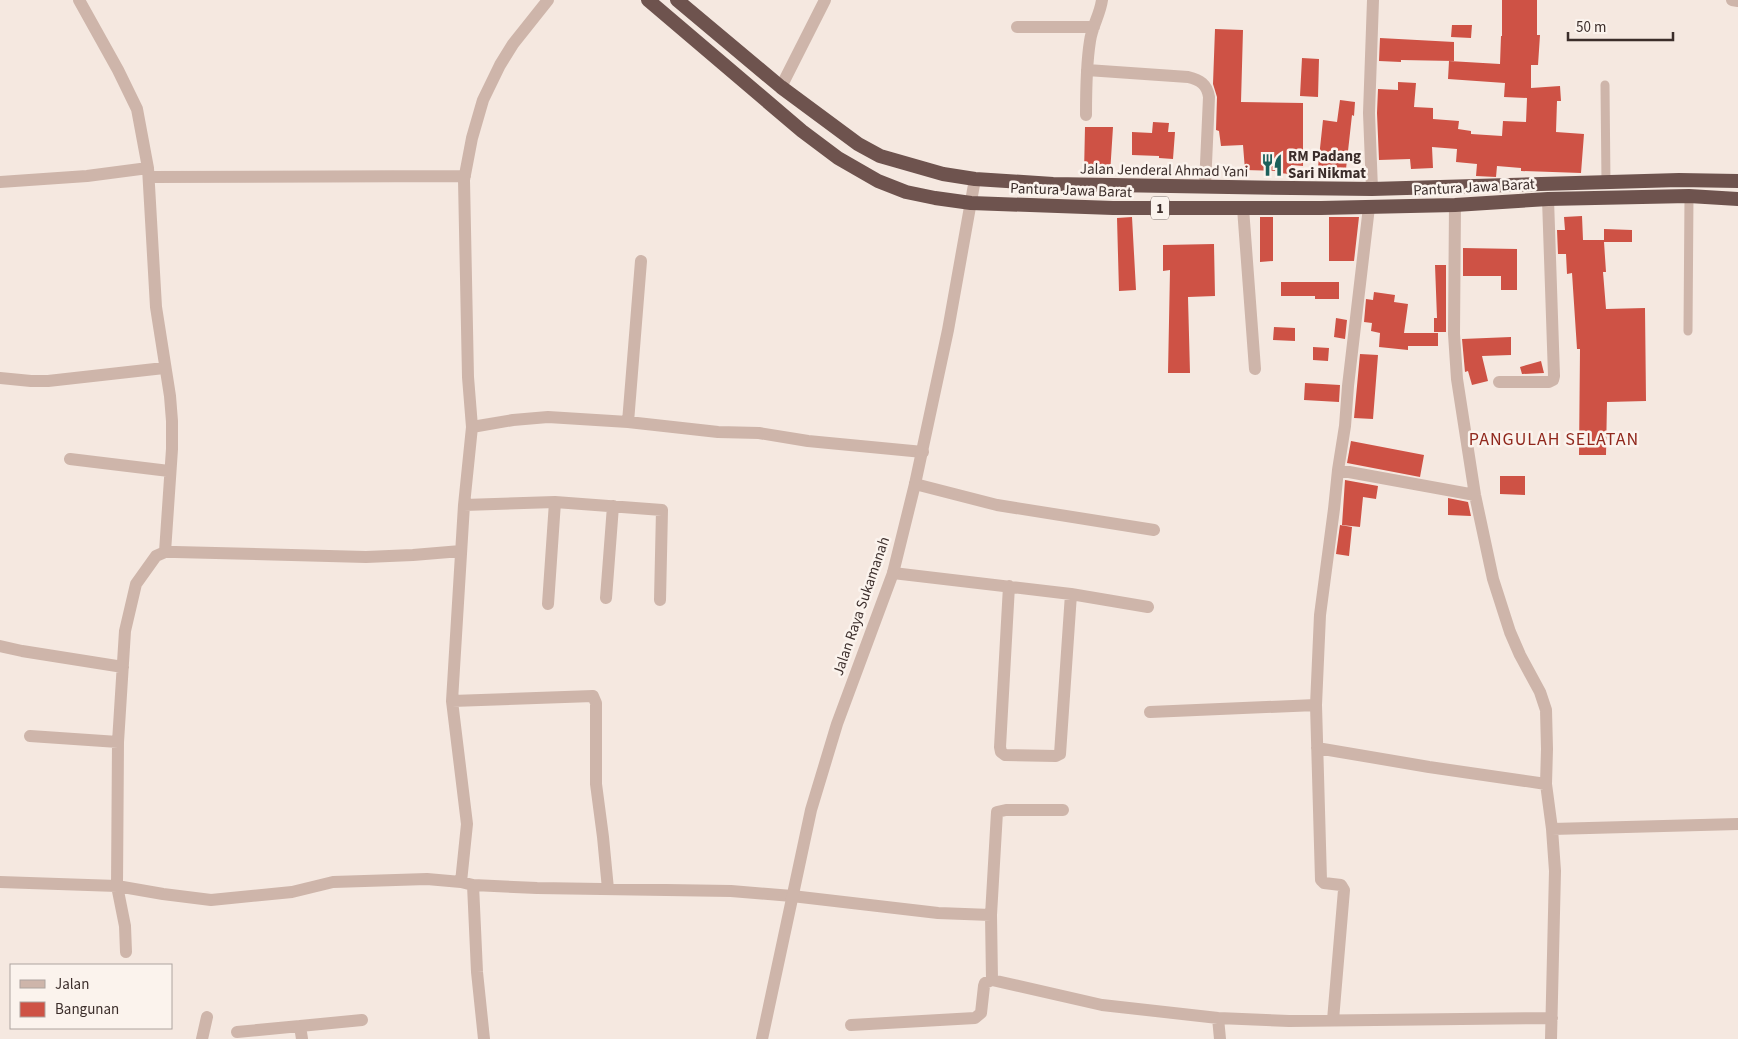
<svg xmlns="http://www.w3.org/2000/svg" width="1738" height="1039" viewBox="0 0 1738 1039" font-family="'Source Sans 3',sans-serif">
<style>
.building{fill:#ce5245}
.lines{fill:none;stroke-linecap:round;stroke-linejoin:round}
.service{stroke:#ceb5aa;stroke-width:9}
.minor{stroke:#ceb5aa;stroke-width:12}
.tertiary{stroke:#ceb5aa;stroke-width:12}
.trunk{stroke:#6e534e;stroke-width:14}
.labels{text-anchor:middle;stroke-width:5;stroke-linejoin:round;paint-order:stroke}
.shield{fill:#fbf3ed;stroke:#756864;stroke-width:1}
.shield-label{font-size:14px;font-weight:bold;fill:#3b2d2a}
.poi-label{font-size:15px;font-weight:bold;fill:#3b2d2a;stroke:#fbf3ed;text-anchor:start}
.street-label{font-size:15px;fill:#3b2d2a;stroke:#fbf3ed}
.quarter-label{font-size:18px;letter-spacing:1px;fill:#90281d;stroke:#fbf3ed}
</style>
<rect width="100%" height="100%" fill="#f5e8e0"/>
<path class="building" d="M1502 0H1537V35H1540L1538 65H1531V88L1560 86 1561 101H1557L1556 132 1584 134 1581 173 1521 171V168L1497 166 1496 177 1476 176 1477 164 1456 162 1457 149 1432 147 1433 168 1411 169 1410 159 1379 160 1377 113 1378 89 1398 90V82L1416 83 1414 107 1433 108V119L1459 121 1458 129 1471 131V134L1502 136 1503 121 1526 122 1527 98 1504 97 1505 83 1448 79 1449 61 1500 64 1501 36H1502Z
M1452 25H1472L1471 38 1451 37Z
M1215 29 1243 30 1241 102 1303 103V166L1291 165 1290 174 1279 173V171L1245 170 1243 145 1221 146 1219 131 1216 130 1217 97 1213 84Z
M1380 38 1454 42V61L1401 60V62L1379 61Z
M1302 58 1319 59 1318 97 1300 96Z
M1340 100 1355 102 1354 116 1352 115 1346 169 1318 167 1323 120 1337 122Z
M1153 122 1169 123 1168 132H1175L1173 159 1159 158V156L1132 155V132L1152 133Z
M1085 127H1113L1110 174 1084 173Z
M1582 216 1583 240H1604V229L1632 230V242H1604L1606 272H1603L1606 309 1645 308 1646 401 1607 402 1606 455H1579L1580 349H1577L1572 273 1567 274 1566 254H1558L1557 230H1565L1564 217Z
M1132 217 1136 290 1119 291 1117 218Z
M1260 217H1273V261L1260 262Z
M1329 217H1359L1354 261H1329Z
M1214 244 1215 296 1188 297 1190 373H1168L1170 270 1163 271V245Z
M1463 248 1517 249V290H1501V276H1463Z
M1435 265H1446V332H1434V318H1437Z
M1281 282H1339V299H1315V296H1281Z
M1374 292 1395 295 1394 302 1408 304 1404 333H1438V346H1408V350L1379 347 1380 333 1371 331 1372 323 1364 322 1366 299 1373 300Z
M1336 318 1347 320 1345 339 1334 337Z
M1274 327 1295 328V341L1273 340Z
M1511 337V355L1482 356 1488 381 1472 385 1468 371 1465 372 1462 339Z
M1313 347 1329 348 1328 361 1313 360Z
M1360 354 1378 355 1373 419 1354 418Z
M1541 361 1544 373 1522 374 1520 367Z
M1305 383 1340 385 1339 402 1304 400Z
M1351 441 1424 455 1420 477 1347 463Z
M1500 476H1525V495L1500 494Z
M1345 480 1378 486 1376 499 1363 497 1360 527 1342 525Z
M1448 498 1468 502 1471 516 1448 515Z
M1340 525 1352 527 1349 556 1336 554Z"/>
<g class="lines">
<path class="service" d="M1605 85 1606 183
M1688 331 1689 196"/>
<path class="minor" d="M79 0 118 70 137 109 148 168 156 307 170 396 172 421V449L165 552
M1732 0 1738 1
M1017 27H1094
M1087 70 1188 77C1200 80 1207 84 1209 97L1205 186
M781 87 825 0
M1086 115C1086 91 1086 66 1090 41 1092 26 1100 15 1102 0
M149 177 465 176
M0 182 87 176 148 168
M1372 189 1369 113 1373 0
M1455 205 1454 334 1457 379 1475 495 1493 579 1510 632 1520 655 1540 692 1546 710 1547 749 1546 784 1552 829 1555 871 1551 1039
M1243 208 1255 369
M0 378 31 381H48L164 368
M1499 382H1549L1553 380 1554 376 1548 199
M628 422 641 261
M472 427 513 420 548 417 628 422 718 432 759 433 808 441 923 452
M70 459 169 471
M1338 470 1475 495
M915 484 997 505 1154 530
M464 505 555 502 662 510 660 600
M893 573 1071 594 1148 607
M1009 586 1000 747 1001 752 1005 755 1056 756 1060 754 1071 594
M606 598 613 506
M548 604 555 502
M0 646 22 651 123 667
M452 701 593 696 596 703V784L603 837 608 889
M1150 712 1316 705
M30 736 118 742
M1317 748 1429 767 1546 784
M1552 829 1738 824
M0 882 117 886 163 894 211 900 292 892 333 882 427 879 461 882 473 885 537 888 731 891 792 896 938 913 991 915 992 980 1102 1005 1218 1018 1289 1021 1552 1018
M461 882 467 824 452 701 464 505 472 427 468 377 464 180 472 138 483 100 500 65 513 44 548 0
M473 885 477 972 484 1039
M991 915 997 812 1006 810H1063
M126 952 125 926 117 886 118 742 125 631 136 584 156 556 165 552H175L366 557 413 555 461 551
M1218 1018 1220 1039
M1333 1020 1344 890 1341 885 1324 883 1321 880 1316 705 1320 615 1334 509 1338 470 1345 426 1348 386 1369 207
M851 1025 975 1018 981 1013 984 986 985 983 992 980
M237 1032 300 1026
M202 1039 207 1017
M302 1039 300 1026 362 1020"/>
<path class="tertiary" d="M762 1039 811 810 837 724 893 573 915 484 948 330 975 179"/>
<path class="trunk" d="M648 0 802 131 838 158 878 181 906 192 935 198 971 203 1113 208H1321L1455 205 1548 199 1689 196 1738 199
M677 0 781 87 858 144 880 156 943 174 975 179 1053 184 1292 188 1372 189 1679 180 1738 181"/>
</g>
<defs>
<symbol id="restaurant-bare" viewBox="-9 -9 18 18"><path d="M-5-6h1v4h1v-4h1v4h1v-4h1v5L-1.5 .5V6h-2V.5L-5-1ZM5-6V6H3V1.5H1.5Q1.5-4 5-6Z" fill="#1c605b" stroke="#fbf3ed" stroke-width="2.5" paint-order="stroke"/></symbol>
</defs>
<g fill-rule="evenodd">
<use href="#restaurant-bare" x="1256" y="149" width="32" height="32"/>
</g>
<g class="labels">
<rect class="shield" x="1151" y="196.5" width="18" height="23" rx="4"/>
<g class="shield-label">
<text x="1160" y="213">1</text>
</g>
<g class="poi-label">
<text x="1288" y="161">RM Padang<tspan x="1288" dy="17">Sari Nikmat</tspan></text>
</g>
<g class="street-label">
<text transform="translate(1164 170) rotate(1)" y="5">Jalan Jenderal Ahmad Yani</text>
<text transform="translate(1474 187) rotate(-3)" y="5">Pantura Jawa Barat</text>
<text transform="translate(1071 190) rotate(2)" y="5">Pantura Jawa Barat</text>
<text transform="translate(861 606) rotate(-71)" y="5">Jalan Raya Sukamanah</text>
</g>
<g class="quarter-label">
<text x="1554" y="445">PANGULAH SELATAN</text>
</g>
</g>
<rect x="10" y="964" width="162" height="65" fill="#fbf3ed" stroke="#aea49f"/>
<rect x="20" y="980" width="25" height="8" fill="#ceb5aa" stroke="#aea49f"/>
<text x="55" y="989" font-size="15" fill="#3b2d2a">Jalan</text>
<rect x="20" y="1002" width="25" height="15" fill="#ce5245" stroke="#aea49f"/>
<text x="55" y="1014" font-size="15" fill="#3b2d2a">Bangunan</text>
<path d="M1568 32v8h105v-8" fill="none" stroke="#3b2d2a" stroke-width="2.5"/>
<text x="1576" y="32" font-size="15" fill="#3b2d2a" stroke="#fbf3ed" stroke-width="4" paint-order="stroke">50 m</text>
</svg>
